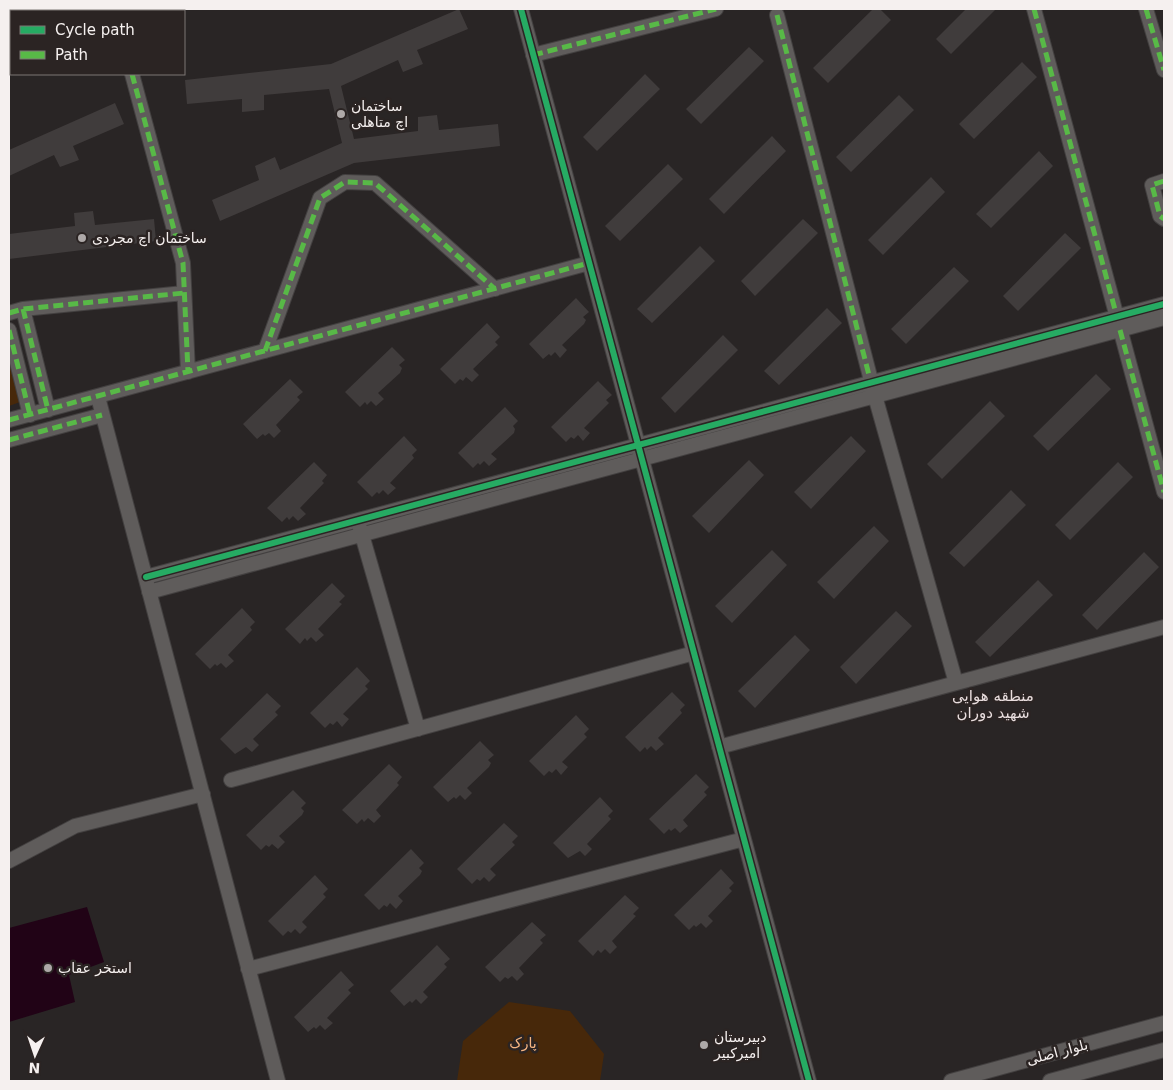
<svg xmlns="http://www.w3.org/2000/svg" width="1173" height="1090" viewBox="0 0 1173 1090" font-family="'DejaVu Sans','Noto Naskh Arabic',sans-serif">
<style>
.green{fill:#47280a}
.water{fill:#210316}
.building{fill:#403c3c}
.lines{fill:none;stroke-linecap:round;stroke-linejoin:round}
.minor-casing{stroke:#434040;stroke-width:16}
.minor{stroke:#5f5c5b;stroke-width:14}
.quiet{stroke:#58b947;stroke-width:5;stroke-dasharray:10 5;stroke-linecap:butt}
.cycleway-casing{stroke:#2b2423;stroke-width:9}
.cycleway{stroke:#26ab63;stroke-width:6}
.poi-dot{fill:#aea9a8;stroke:#2b2423;stroke-width:2}
.labels{text-anchor:middle;stroke-width:5;stroke-linejoin:round;paint-order:stroke}
.poi-label{font-size:14px;fill:#f5f0ef;stroke:#2b2423;text-anchor:start}
.park-label{font-size:14px;fill:#f7b683;stroke:#2b2423}
.street-label{font-size:14px;fill:#f5f0ef;stroke:#2b2423}
.neighbourhood-label{font-size:15px;fill:#e9dede;stroke:#2b2423}
</style>
<rect width="100%" height="100%" fill="#292525"/>
<path class="green" d="M9 361 20 402 9 406Z
M509 1002 570 1011 604 1054 600 1081H457L463 1041Z"/>
<path class="water" d="M87 907 104 962 69 975 75 1002 9 1022V928Z"/>
<path class="building" d="M459 9 468 29 417 50 423 64 403 72 398 60 341 86 354 139 418 131V117L437 115 439 130 498 124 500 146 354 163 220 221 212 200 259 180 255 166 275 157 280 170 342 143 329 89 264 95V110L242 112V99L187 104 185 80 331 64Z
M873 9H880L891 20 828 83 813 68Z
M966 9H996L951 54 936 39Z
M749 47 764 61 701 124 686 109Z
M1022 62 1037 77 974 139 959 124Z
M645 74 660 89 597 151 583 137Z
M899 95 914 110 851 172 836 157Z
M115 103 124 124 73 146 79 160 60 167 54 155 9 176V150Z
M772 136 786 151 724 214 709 199Z
M1039 151 1053 166 991 228 976 214Z
M668 164 683 179 620 241 605 226Z
M931 177 945 192 883 255 868 240Z
M93 211 95 225 154 219 156 241 9 259V234L75 226 74 213Z
M803 219 818 233 755 296 741 281Z
M1065 233 1081 248 1018 311 1003 296Z
M700 246 715 261 652 323 637 309Z
M954 267 969 281 906 344 891 329Z
M576 298 589 312 583 317 586 320 584 324 562 345 567 350 560 358 555 352 551 356 549 354 543 359 529 344Z
M827 308 842 323 779 385 764 371Z
M487 323 500 337 495 342 498 345 473 369 479 375 472 382 466 377 463 381 460 379 455 384 440 369Z
M723 335 738 350 675 413 661 398Z
M392 347 405 360 399 365 402 368 400 373 378 393 384 399 376 406 371 401 367 405 365 402 360 407 345 392Z
M1096 374 1111 389 1048 451 1033 436Z
M290 379 303 392 297 397 300 400 276 425 281 431 274 438 269 433 265 436 263 434 257 439 243 424Z
M598 381 612 395 606 400 609 403 584 428 590 433 583 441 578 435 574 439 571 437 566 442 551 427Z
M990 401 1005 416 942 479 927 464Z
M505 407 518 421 513 426 515 429 514 433 491 454 497 459 489 466 484 461 480 465 478 463 473 468 458 453Z
M404 436 417 450 412 455 414 458 390 483 396 488 388 495 383 490 379 494 377 492 372 497 357 482Z
M851 436 866 451 811 509 794 492Z
M749 460 764 475 709 533 692 516Z
M314 462 327 475 322 481 324 483 300 508 306 514 298 521 293 516 289 520 287 517 282 522 267 508Z
M1118 462 1133 477 1070 540 1055 525Z
M1011 490 1026 505 964 567 949 553Z
M874 526 889 541 834 599 817 582Z
M772 550 787 565 732 623 715 606Z
M1144 552 1159 567 1097 630 1082 615Z
M1038 580 1053 595 990 657 975 642Z
M332 583 345 596 339 602 342 604 318 629 324 635 316 642 311 637 307 641 305 638 300 644 285 629Z
M242 608 255 622 250 627 252 630 228 655 234 661 226 668 221 663 217 666 215 664 210 669 195 654Z
M896 611 912 626 856 684 840 667Z
M795 635 810 650 755 708 738 691Z
M357 667 370 681 365 686 368 689 343 714 349 719 342 727 337 721 333 725 330 723 325 728 310 713Z
M672 692 685 705 680 710 682 713 658 738 664 744 656 751 651 746 647 750 645 747 640 752 625 737Z
M267 693 281 706 275 712 278 715 253 739 259 745 252 752 246 747 235 754 220 739Z
M576 715 589 729 584 734 587 737 562 762 568 767 561 775 556 769 552 773 549 771 544 776 529 761Z
M480 741 494 755 488 760 491 763 489 767 467 788 472 793 465 800 460 795 456 799 454 797 448 802 433 787Z
M389 764 402 777 397 783 399 785 376 810 381 816 374 823 368 818 364 822 362 819 357 824 342 810Z
M696 774 709 787 704 792 707 795 683 820 688 826 680 833 675 828 671 831 669 829 664 834 649 819Z
M293 790 306 803 301 808 304 811 302 815 279 836 285 842 278 849 272 844 269 847 266 845 261 850 246 835Z
M600 797 613 811 608 816 611 819 587 844 592 849 585 856 580 851 568 858 553 843Z
M504 823 518 836 512 842 515 845 490 869 496 875 489 882 484 877 480 881 477 879 472 884 457 869Z
M411 849 424 863 419 868 422 871 420 875 398 896 403 901 396 909 390 903 387 907 384 905 379 910 364 895Z
M721 869 734 883 729 888 732 891 708 916 713 921 706 928 701 923 696 927 694 925 689 930 674 915Z
M315 875 328 889 323 894 326 897 302 922 307 927 300 934 295 929 291 933 288 931 283 936 268 921Z
M625 895 639 908 633 914 636 916 612 941 617 947 610 954 605 949 601 953 598 950 593 956 578 941Z
M532 922 546 935 540 940 543 943 519 968 524 974 517 981 512 976 508 979 505 977 500 982 485 967Z
M437 945 450 959 444 964 447 967 423 992 428 997 421 1004 416 999 412 1003 410 1001 404 1006 390 991Z
M341 971 354 985 348 990 351 993 327 1018 333 1023 325 1030 320 1025 316 1029 314 1027 308 1032 294 1017Z"/>
<g class="lines">
<defs>
<path id="minor" d="M521 9 809 1081
M1034 9 1164 492
M1146 9 1164 70
M96 11 105 9
M159 11 168 9
M777 15 875 396 956 683
M9 35 11 34
M9 52 11 51
M533 55 716 9
M132 74 183 263 188 372
M1164 181 1152 185 1160 216 1164 219
M23 309 48 410
M9 313 23 309 184 293
M9 330 30 415
M265 351 320 198 345 182 375 183 495 289
M98 397 278 1081
M9 420 589 263
M9 440 102 415
M360 528 418 729
M146 577 1164 304
M149 592 1164 318
M719 747 1164 627
M231 780 694 653
M9 861 75 826 203 794
M248 969 744 839
M951 1081 1164 1023
M1050 1081 1164 1050"/>
</defs>
<use href="#minor" class="minor-casing"/>
<use href="#minor" class="minor"/>
<path class="quiet" d="M98 9 99 10
M1034 9 1117 317
M1146 9 1164 70
M777 15 871 383
M533 55 716 9
M132 74 183 263 188 372
M1164 181 1152 185 1160 216 1164 219
M23 309 48 410
M9 313 23 309 184 293
M9 330 30 415
M1120 330 1164 492
M265 351 320 198 345 182 375 183 495 289
M9 420 589 263
M9 440 102 415"/>
<defs>
<path id="cycleway" d="M521 9 809 1081
M146 577 1164 304"/>
</defs>
<use href="#cycleway" class="cycleway-casing"/>
<use href="#cycleway" class="cycleway"/>
</g>
<g class="poi-dot">
<circle cx="341" cy="114" r="5"/>
<circle cx="82" cy="238" r="5"/>
<circle cx="48" cy="968" r="5"/>
<circle cx="704" cy="1045" r="5"/>
</g>
<g class="labels">
<g class="poi-label">
<text x="351" y="111">ساختمان<tspan x="351" dy="16">اچ متاهلی</tspan></text>
<text x="92" y="243">ساختمان اچ مجردی</text>
<text x="58" y="973">استخر عقاب</text>
<text x="714" y="1042">دبیرستان<tspan x="714" dy="16">امیرکبیر</tspan></text>
</g>
<g class="park-label">
<text x="523" y="1048">پارک</text>
</g>
<g class="street-label">
<text transform="translate(1057 1052) rotate(-15)" y="5">بلوار اصلی</text>
</g>
<g class="neighbourhood-label">
<text x="993" y="701">منطقه هوایی<tspan x="993" dy="17">شهید دوران</tspan></text>
</g>
</g>
<rect width="1173" height="1090" fill="none" stroke="#f5f0ef" stroke-width="20"/>
<rect x="10" y="10" width="175" height="65" fill="#2b2423" stroke="#7c7675"/>
<rect x="20" y="26" width="25" height="8" fill="#26ab63" stroke="#7c7675"/>
<text x="55" y="35" font-size="15" fill="#f5f0ef">Cycle path</text>
<rect x="20" y="51" width="25" height="8" fill="#58b947" stroke="#7c7675"/>
<text x="55" y="60" font-size="15" fill="#f5f0ef">Path</text>
<g transform="translate(35 1055) rotate(183)" stroke="#2b2423" stroke-width="4" paint-order="stroke">
<path d="M0-4L9 19L0 12L-9 19Z" fill="#f5f0ef"/>
<text y="-8" font-size="14" font-weight="bold" text-anchor="middle" fill="#f5f0ef">N</text>
</g>
</svg>
